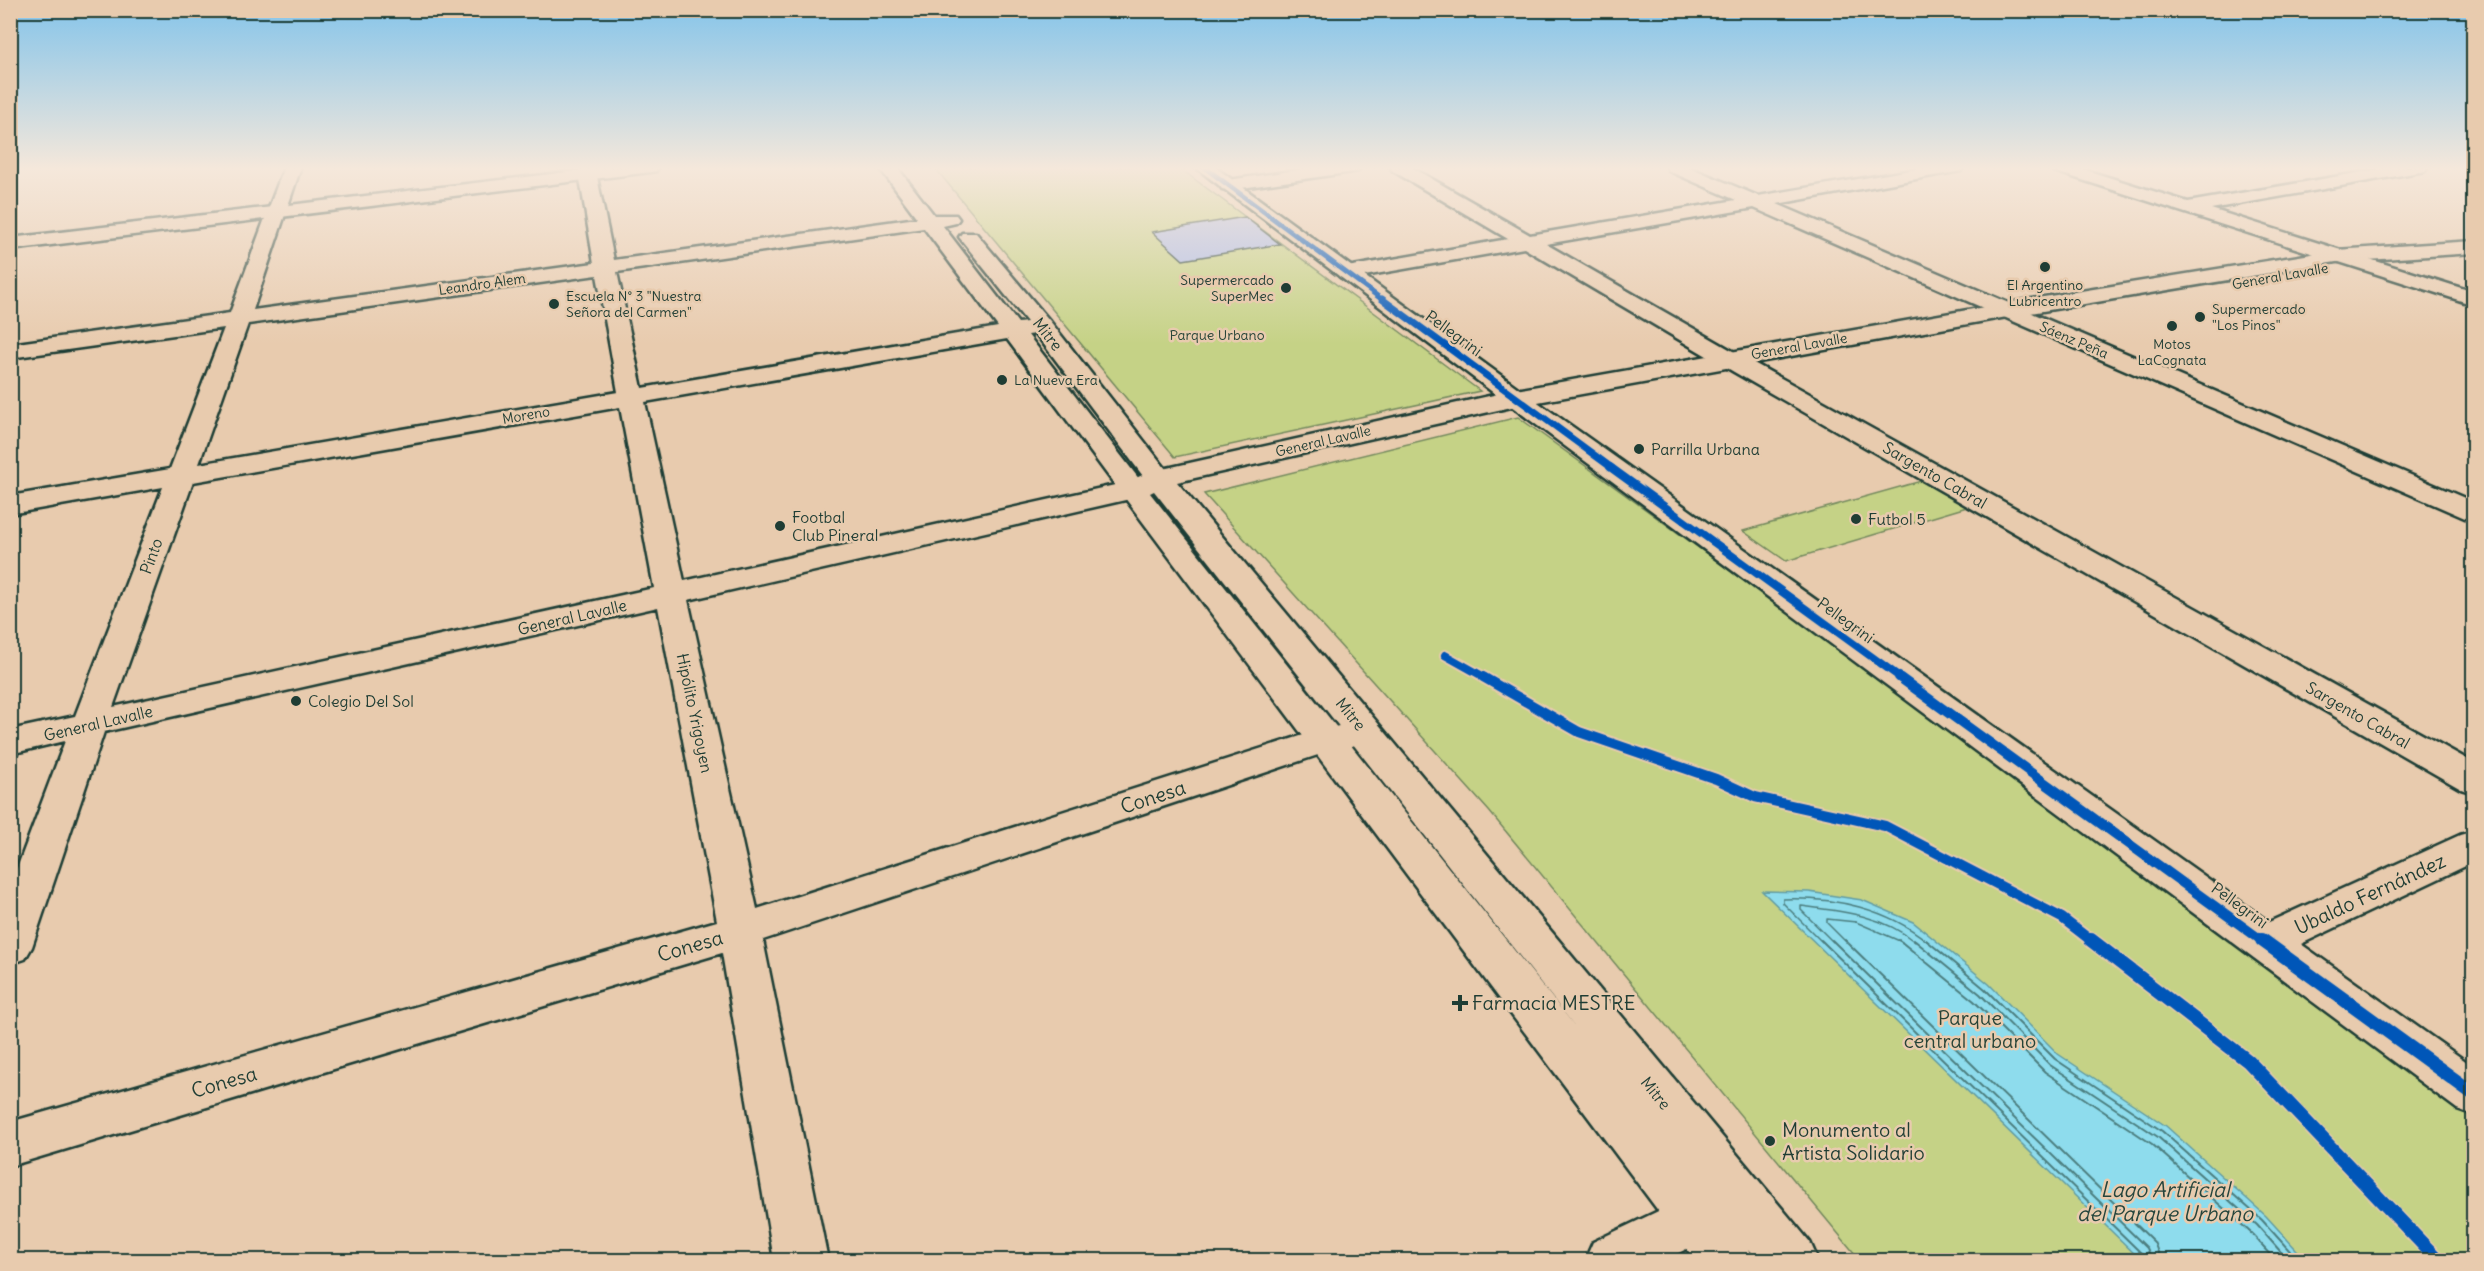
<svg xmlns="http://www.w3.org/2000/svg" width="2484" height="1271" viewBox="0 0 2484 1271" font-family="Delius,sans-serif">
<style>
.green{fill:#c5d286;stroke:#72885d;stroke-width:1.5}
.water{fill:#8edced;stroke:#629ca3;stroke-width:1.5}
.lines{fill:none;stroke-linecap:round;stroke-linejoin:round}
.shore-far1{stroke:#4b7d7e;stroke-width:1.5}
.shore{stroke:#4b7d7e;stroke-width:2}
.building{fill:#abbceb;stroke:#1f3d34;stroke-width:1.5}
.minor-casing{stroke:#1f3d34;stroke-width:5}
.tertiary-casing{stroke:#1f3d34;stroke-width:5}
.secondary-casing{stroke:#1f3d34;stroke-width:5}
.minor{fill:#e8cbae;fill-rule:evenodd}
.tertiary{fill:#e8cbae;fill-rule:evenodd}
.secondary{fill:#e8cbae;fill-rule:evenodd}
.cycleway-far4-casing{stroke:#e8cbae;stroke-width:8}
.cycleway-far3-casing{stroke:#e8cbae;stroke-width:10}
.cycleway-far2-casing{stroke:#e8cbae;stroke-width:12}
.cycleway-far1-casing{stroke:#e8cbae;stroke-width:14}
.cycleway-casing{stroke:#e8cbae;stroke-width:17}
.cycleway-far4{stroke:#0057b8;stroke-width:5}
.cycleway-far3{stroke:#0057b8;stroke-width:7}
.cycleway-far2{stroke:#0057b8;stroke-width:8}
.cycleway-far1{stroke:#0057b8;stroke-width:10}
.cycleway{stroke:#0057b8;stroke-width:14}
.poi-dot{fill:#1f3d34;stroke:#e8cbae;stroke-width:2}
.labels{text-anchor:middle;stroke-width:5;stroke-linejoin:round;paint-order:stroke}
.far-street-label{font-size:14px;fill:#1f3d34;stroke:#e8cbae}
.far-poi-label{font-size:14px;fill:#1f3d34;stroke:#e8cbae;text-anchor:start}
.far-park-label{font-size:14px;fill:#274438;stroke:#e8cbae}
.street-label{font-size:16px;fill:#1f3d34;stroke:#e8cbae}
.poi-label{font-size:16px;fill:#1f3d34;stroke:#e8cbae;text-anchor:start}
.near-street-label{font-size:20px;fill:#1f3d34;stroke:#e8cbae}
.near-poi-label{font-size:20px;fill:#1f3d34;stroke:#e8cbae;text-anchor:start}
.near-park-label{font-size:20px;fill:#274438;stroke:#e8cbae}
.near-water-label{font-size:21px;font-style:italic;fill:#25453d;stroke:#e8cbae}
</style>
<rect width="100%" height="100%" fill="#e8cbae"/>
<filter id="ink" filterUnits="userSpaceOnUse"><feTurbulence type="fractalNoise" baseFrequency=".0167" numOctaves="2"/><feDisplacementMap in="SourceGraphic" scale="12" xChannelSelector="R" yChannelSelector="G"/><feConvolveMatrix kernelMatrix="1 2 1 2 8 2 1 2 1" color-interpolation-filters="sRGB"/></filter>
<g filter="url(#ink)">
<path class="green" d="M934 167H1178L1480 391 1175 457Z
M1518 417 2473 1109V1260H1860L1489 811 1204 494Z
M1921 481 1967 507 1786 561 1743 531Z"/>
<path class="water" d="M1762 891 1809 892 1862 900 1913 922 1989 984 2058 1054 2166 1126 2266 1216 2306 1260H2141Z"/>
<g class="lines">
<path class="shore-far1" d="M1822 942 1783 903V899C1834 897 1887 908 1928 942
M1833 942 1801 910V906C1841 911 1883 915 1915 942
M1846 942 1827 923V919L1856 922 1902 942"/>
<path class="shore" d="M1821 940 2142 1254 2144 1260
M1832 940 2147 1248 2152 1260
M1845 940 2154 1242 2161 1260
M1899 940 1974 1001 2045 1072 2152 1144 2250 1232 2276 1260
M1914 940 1980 994 2050 1065 2158 1137 2257 1225 2288 1260
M1926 940 1985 989 2055 1059 2162 1131 2262 1220 2298 1260"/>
</g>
<path class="building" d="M1245 217 1280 244 1183 260 1152 232Z"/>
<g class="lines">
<defs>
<path id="minor" d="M284 167H301L253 310 594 263 578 167H595L614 260 917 218 879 167H897L934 215H956L959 219 956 223 943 226 1018 323 1027 322 959 237 962 233H976L1050 321 1173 478 1169 484 1159 486 1149 484 1036 334 1028 335 1143 484 1147 490 1143 496 688 600 757 909 1313 732 1365 720 1378 724 1383 732 1378 740 1333 750 763 940 828 1260H774L722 953 10 1166V1122L717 921 658 607 104 732 32 947 25 959 10 964V887L65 741 10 754V730L75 716 163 487 10 514V496L170 469 224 328 10 358V344L230 313ZM924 228 998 327 642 388 617 272ZM597 275 618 392 199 464 248 324ZM1007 339 1115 485 684 581 645 402ZM620 407 654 588 113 707 193 482Z
M1319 167H1361L1358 171 1352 172 1228 190 1222 189 1219 185 1222 181 1228 180Z
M1390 167H1411L1530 235 1736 200 1669 171 1667 167H1689L1758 196 1929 167H1963L1961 171 1955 172 1777 204 2474 502V522L1754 208 1546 244 1752 362 2474 763V793L2461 789 1734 372 1524 248 1347 279 1340 277 1337 273 1340 269 1347 267 1508 239 1393 171Z
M2051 167H2076L2188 202 2392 167H2427L2425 171 2419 172 2211 209 2474 292V305L2054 171Z
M1516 390 1525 393 2269 922 2460 835 2474 831V862L2301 944 2474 1067V1115L2457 1109 1507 403 1503 398 1507 393Z
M1711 1186 1729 1193 1737 1210 1729 1227 1665 1260H1585L1593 1242Z"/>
<path id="tertiary" d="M610 167H659L656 171 650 172 10 250V238Z
M1195 167H1215L1525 393 1529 398 1525 403 1516 406 1507 403Z"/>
<path id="secondary" d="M2474 241V253L2336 262 2007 317 1516 406 1177 482 1810 1242 1818 1260H1758L1749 1249 1754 1260H1695L1119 490 1123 484 1149 472 1516 390 2007 303 2336 250ZM1154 491 1577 1029 1150 493Z"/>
</defs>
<use href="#minor" class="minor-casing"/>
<use href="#tertiary" class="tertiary-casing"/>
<use href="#secondary" class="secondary-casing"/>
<use href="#minor" class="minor"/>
<use href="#tertiary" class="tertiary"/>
<use href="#secondary" class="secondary"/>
<defs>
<path id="cycleway-far4" d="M1204 167 1384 301"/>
<path id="cycleway-far3" d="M1382 299 1612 468"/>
<path id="cycleway-far2" d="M1610 467 1901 678
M1445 655 1486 678"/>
<path id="cycleway-far1" d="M1483 677 1579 732 1716 779 1755 797 1885 826 2062 918 2093 942
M1899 677 2264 942"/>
<path id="cycleway" d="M2091 940 2248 1061 2438 1260
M2262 940 2474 1094"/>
</defs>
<use href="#cycleway-far4" class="cycleway-far4-casing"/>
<use href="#cycleway-far3" class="cycleway-far3-casing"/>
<use href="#cycleway-far2" class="cycleway-far2-casing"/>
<use href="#cycleway-far1" class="cycleway-far1-casing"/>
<use href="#cycleway" class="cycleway-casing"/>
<use href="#cycleway-far4" class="cycleway-far4"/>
<use href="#cycleway-far3" class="cycleway-far3"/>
<use href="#cycleway-far2" class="cycleway-far2"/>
<use href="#cycleway-far1" class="cycleway-far1"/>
<use href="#cycleway" class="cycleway"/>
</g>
</g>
<linearGradient id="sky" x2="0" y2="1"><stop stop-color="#84c4ea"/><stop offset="0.49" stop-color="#f5e8db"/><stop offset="1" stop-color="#f5e8db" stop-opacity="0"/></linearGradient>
<rect width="2484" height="344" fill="url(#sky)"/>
<g class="poi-dot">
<circle cx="2045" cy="267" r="6"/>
<circle cx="1286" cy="288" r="6"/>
<circle cx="554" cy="304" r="6"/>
<circle cx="2200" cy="317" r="6"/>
<circle cx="2172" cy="326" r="6"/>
<circle cx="1002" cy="380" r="6"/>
<circle cx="1639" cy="449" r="6"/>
<circle cx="1856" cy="519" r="6"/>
<circle cx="780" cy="526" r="6"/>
<circle cx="296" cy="701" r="6"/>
<path d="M1457 994h6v6h6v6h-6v6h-6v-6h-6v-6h6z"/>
<circle cx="1770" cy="1141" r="6"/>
</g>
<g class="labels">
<g class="far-street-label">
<text transform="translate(2280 276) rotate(-10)" y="5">General Lavalle</text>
<text transform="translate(482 284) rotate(-8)" y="5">Leandro Alem</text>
<text transform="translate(2074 340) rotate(23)" y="5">Sáenz Peña</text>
<text transform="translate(1799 346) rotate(-10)" y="5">General Lavalle</text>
<text transform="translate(526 415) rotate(-10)" y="5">Moreno</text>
<text transform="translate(1323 441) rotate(-13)" y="5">General Lavalle</text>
</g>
<g class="far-poi-label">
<text x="1274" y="285" text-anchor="end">Supermercado<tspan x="1274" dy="16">SuperMec</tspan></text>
<text x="2045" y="290" text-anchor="middle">El Argentino<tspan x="2045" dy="16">Lubricentro</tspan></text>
<text x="566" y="301">Escuela N° 3 "Nuestra<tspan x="566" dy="16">Señora del Carmen"</tspan></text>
<text x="2212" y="314">Supermercado<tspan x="2212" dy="16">"Los Pinos"</tspan></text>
<text x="2172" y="349" text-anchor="middle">Motos<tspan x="2172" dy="16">LaCognata</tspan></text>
<text x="1014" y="385">La Nueva Era</text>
</g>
<g class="far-park-label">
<text x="1217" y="340">Parque Urbano</text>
</g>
<g class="street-label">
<text transform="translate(1454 333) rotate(36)" y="6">Pellegrini</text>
<text transform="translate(1048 334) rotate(52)" y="6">Mitre</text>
<text transform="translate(1935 475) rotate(30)" y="6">Sargento Cabral</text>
<text transform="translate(151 556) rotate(-70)" y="6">Pinto</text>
<text transform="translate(572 617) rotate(-13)" y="6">General Lavalle</text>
<text transform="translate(1846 620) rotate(36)" y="6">Pellegrini</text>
<text transform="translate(695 713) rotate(78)" y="6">Hipólito Yrigoyen</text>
<text transform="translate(1351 714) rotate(51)" y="6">Mitre</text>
<text transform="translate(2358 715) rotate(30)" y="6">Sargento Cabral</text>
<text transform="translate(98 723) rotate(-13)" y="6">General Lavalle</text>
<text transform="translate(2240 905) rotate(36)" y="6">Pellegrini</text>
<text transform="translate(1656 1093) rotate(51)" y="6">Mitre</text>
</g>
<g class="poi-label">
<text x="1651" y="455">Parrilla Urbana</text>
<text x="792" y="523">Footbal<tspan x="792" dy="18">Club Pineral</tspan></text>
<text x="1868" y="525">Futbol 5</text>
<text x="308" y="707">Colegio Del Sol</text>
</g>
<g class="near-street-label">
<text transform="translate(1153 797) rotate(-18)" y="7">Conesa</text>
<text transform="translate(2370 894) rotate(-25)" y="7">Ubaldo Fernández</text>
<text transform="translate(690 946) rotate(-16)" y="7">Conesa</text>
<text transform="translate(224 1082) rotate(-16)" y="7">Conesa</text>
</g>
<g class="near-poi-label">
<text x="1472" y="1010">Farmacia MESTRE</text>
<text x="1782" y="1137">Monumento al<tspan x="1782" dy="23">Artista Solidario</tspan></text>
</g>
<g class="near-park-label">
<text x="1970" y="1025">Parque<tspan x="1970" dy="23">central urbano</tspan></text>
</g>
<g class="near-water-label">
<text x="2165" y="1197">Lago Artificial<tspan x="2165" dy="24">del Parque Urbano</tspan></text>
</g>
</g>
<rect width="2484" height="1271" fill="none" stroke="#e8cbae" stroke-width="36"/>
<rect x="18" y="18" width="2448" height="1235" fill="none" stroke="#1f3d34" stroke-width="2" filter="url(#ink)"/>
</svg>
